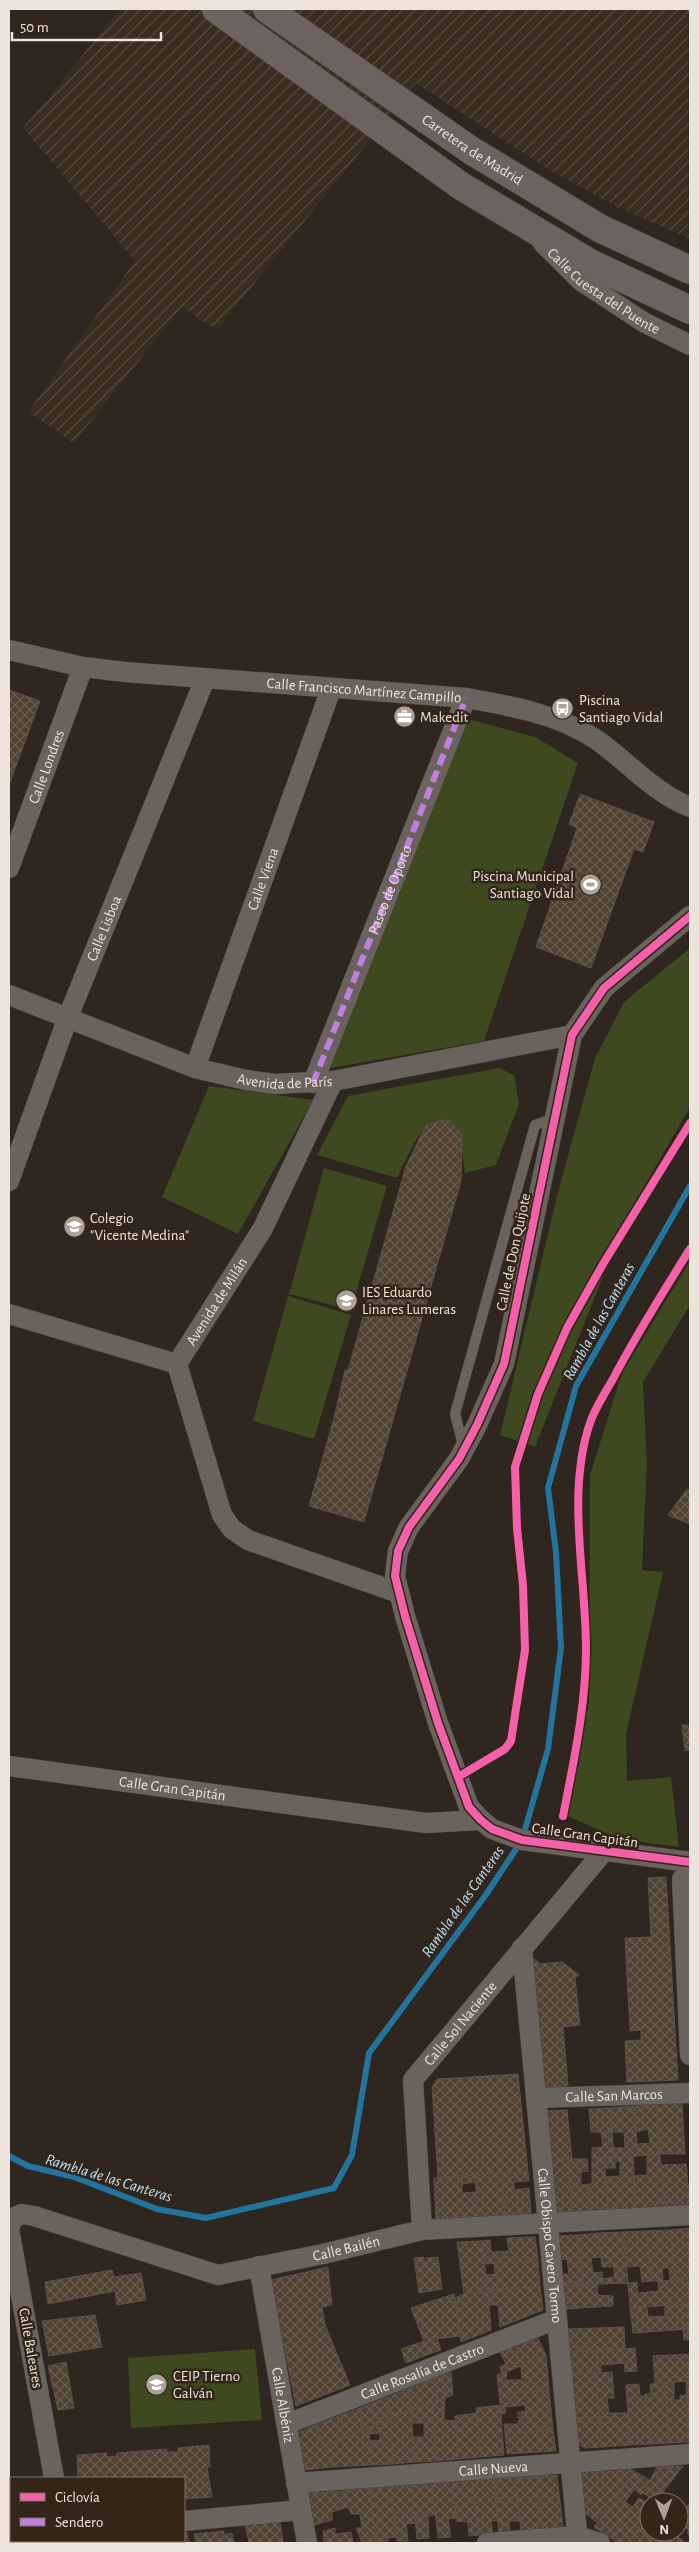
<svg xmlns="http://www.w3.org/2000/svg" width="699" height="2552" viewBox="0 0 699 2552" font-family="'Alegreya Sans',sans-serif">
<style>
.industrial{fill:url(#industrial-furrows)}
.park{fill:#3e491f}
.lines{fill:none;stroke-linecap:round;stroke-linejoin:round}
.stream{stroke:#24759d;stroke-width:6}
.building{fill:url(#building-cross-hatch);stroke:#58514c}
.lane-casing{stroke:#49413d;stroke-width:11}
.street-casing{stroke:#49413d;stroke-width:21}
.primary-casing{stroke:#49413d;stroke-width:29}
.lane{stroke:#69625d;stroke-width:10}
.street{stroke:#69625d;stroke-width:20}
.primary{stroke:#6d625f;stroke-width:28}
.quiet{stroke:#c07fdc;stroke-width:6;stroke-dasharray:12 6;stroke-linecap:butt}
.cycleway-casing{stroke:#342519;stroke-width:11}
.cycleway{stroke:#f560ab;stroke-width:8}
.labels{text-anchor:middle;stroke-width:5;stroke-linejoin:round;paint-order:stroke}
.street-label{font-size:15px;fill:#eee3db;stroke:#342519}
.poi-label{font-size:15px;fill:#eee3db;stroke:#342519;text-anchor:start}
.water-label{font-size:16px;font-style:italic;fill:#b8e1fa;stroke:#342519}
</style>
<defs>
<pattern id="industrial-furrows" width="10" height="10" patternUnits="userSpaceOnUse" patternTransform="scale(1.25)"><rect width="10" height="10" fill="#382d1f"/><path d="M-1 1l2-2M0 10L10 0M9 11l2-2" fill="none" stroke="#554b3f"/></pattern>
<pattern id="building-cross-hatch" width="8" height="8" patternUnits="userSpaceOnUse" patternTransform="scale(1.25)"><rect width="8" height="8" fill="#504232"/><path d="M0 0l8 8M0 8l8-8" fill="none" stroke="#6a5d4f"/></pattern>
</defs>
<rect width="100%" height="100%" fill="#2e261f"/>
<path class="industrial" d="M120 9H690V239L619 208 546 168 416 83 217 330 182 307 74 443 28 412 135 261 23 128Z"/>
<path class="park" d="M464 718 535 737 578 763 484 1041 325 1069Z
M690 948V1107L627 1216 535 1447 500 1435 558 1192 595 1058 624 1002Z
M499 1068 514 1075 519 1104 496 1165 465 1173 460 1137 445 1121 426 1125 414 1143 397 1178 317 1155 348 1096Z
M209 1086 313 1100 238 1234 162 1197Z
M324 1168 387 1186 351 1310 289 1294Z
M690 1261V1305L643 1382 647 1465 642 1570 663 1572 626 1734 627 1781 671 1777 679 1847 619 1839 563 1814 589 1702 590 1475 622 1373Z
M288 1296 351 1315 314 1439 253 1421Z
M255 2349 262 2420 131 2428 128 2358Z"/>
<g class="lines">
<path class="stream" d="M9 2156 28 2166 74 2177 157 2209 206 2218 334 2188 352 2155 369 2053 485 1896 522 1840 548 1749 561 1648 556 1552 548 1488 576 1386 690 1186"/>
</g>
<path class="building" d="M9 690 40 701 9 785Z
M580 794 654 822 643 852 634 849 591 968 536 947 577 828 569 824Z
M443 1120 450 1121 462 1134 461 1181 364 1522 309 1506 334 1418 345 1370H348L406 1166 426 1125Z
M687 1489 690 1491V1524L668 1515Z
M682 1725H690V1750L685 1751Z
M666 1877 678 2080 627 2082 625 2041 641 2040V2030L630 2031 625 1938 651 1937 648 1878Z
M534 1959 540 1964 562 1962 579 1975 575 1978 580 2025 563 2027 568 2086 541 2088 530 1964Z
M518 2074 528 2172 438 2177 432 2087 437 2079Z
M657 2104 660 2154 638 2156 637 2144 650 2143 648 2129 636 2132 634 2106Z
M657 2104H682L685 2154H660Z
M634 2106 638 2156 614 2157 613 2148H625L624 2132H612L610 2108Z
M610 2108 612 2132H591L589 2109Z
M567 2110 572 2159 550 2161 545 2111Z
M601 2132H612L614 2157 592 2158V2148L603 2147Z
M660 2154 665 2206 636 2208 633 2176 647 2175V2155Z
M633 2156 636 2208 608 2210 605 2177 620 2176V2161L615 2162V2168H605L604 2157Z
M604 2157 608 2210 591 2211 589 2184H592V2158Z
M568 2159H587L588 2171 581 2172V2185L589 2184 591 2211 572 2212Z
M568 2159 572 2212H555L550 2161Z
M686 2164 690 2204 665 2206 661 2165Z
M528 2172 529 2181 514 2182V2190L529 2188 531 2213 505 2215 502 2173Z
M502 2173 505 2215 478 2216 475 2175Z
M475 2175V2182L462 2184V2193L476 2192 478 2216 436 2219 434 2178Z
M690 2228V2279L675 2280 671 2230Z
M671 2230 675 2280H670L669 2268H662L663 2281H652L646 2231Z
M646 2231 652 2281 642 2282 640 2266 627 2267 623 2232Z
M623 2232 628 2283 603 2284V2279L614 2277V2267H602L598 2233Z
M598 2233 601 2257 591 2258 593 2273 602 2272 603 2284 562 2286V2283L583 2282 577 2235Z
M577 2235 583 2282 562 2283 561 2274H569L567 2259 559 2260 557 2236Z
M535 2237 538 2260 485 2264 482 2241 490 2240 491 2252 509 2251 507 2238Z
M482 2241 488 2292 464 2294 457 2242Z
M424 2257V2261H427L426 2258 438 2257 442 2289 419 2293 414 2258Z
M538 2260 540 2287 487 2290 485 2275 495 2274 494 2263Z
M328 2267 332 2305 322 2307 325 2325 350 2385 296 2406 271 2280Z
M112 2270 114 2277 141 2273 146 2300 117 2305 115 2291 48 2304 45 2282Z
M690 2279V2304L630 2308 628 2283 637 2282 638 2293 659 2291 658 2281Z
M597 2284 598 2295 613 2296V2306L564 2309 562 2286Z
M540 2287 543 2310 500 2327 498 2305H489L487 2290Z
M488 2292 491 2330 461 2342 455 2298 464 2294Z
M454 2294 460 2336 437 2339 441 2350 429 2354 411 2308Z
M690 2304V2329L633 2333 630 2308 647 2307 648 2317 665 2316V2306Z
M95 2315 102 2347 49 2356 42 2321Z
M624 2327 625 2349 569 2352 567 2329Z
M683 2329H690V2340H684Z
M538 2338 546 2355 502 2374 500 2367 506 2364 500 2352Z
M424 2341 429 2354 406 2363 401 2349Z
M635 2348 637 2371 625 2372 624 2363 601 2365V2372L571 2375 569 2352Z
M690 2354V2381L655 2383 653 2356Z
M546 2355 549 2390 499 2394 497 2375 507 2371 506 2380H522L521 2366Z
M66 2362 74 2408 58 2410 48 2366Z
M451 2372 453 2395 445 2398 443 2375Z
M612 2372 614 2398H607L609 2413H628L630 2445 602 2447 596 2373Z
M596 2373 602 2447 585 2448 578 2444 571 2375Z
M443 2375 445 2398 438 2401 435 2378Z
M435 2378 438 2401 410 2411 408 2389Z
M690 2381V2442H689L686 2382Z
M674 2382V2400H680V2396L686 2395 689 2442 669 2443 665 2383Z
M665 2383 669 2443 651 2444 645 2394 651 2393 650 2384Z
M639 2384 640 2396H646L651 2444 630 2445 626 2385Z
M408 2389 410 2411 391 2418 388 2397Z
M549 2390 551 2410 526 2412 525 2405 505 2407 506 2413 501 2414 499 2394Z
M388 2397 391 2418 375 2425 372 2403Z
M445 2398 444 2420 455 2421 458 2459 436 2461 433 2402Z
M433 2402 436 2461 415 2462 413 2437H424V2423H412L411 2410Z
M372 2403 375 2425 361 2431 360 2408Z
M500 2405 504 2455 481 2457 476 2408Z
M360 2408 361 2431 324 2447 315 2425Z
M411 2410 415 2462 393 2464 391 2418Z
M551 2410 553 2430 505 2434 504 2424H518V2421L521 2420 518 2418V2412Z
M476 2413 481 2457 458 2459 455 2416Z
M391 2418 393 2464 371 2465 370 2441 380 2440V2433L369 2434V2428Z
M315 2425 332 2467 305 2470 297 2433Z
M369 2428 371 2465 332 2467 324 2447Z
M553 2430 556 2451 507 2454 505 2434Z
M209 2445 210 2467H207L212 2497 184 2499V2478H78L77 2455 107 2453 106 2457 117 2456V2453L167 2449V2452H178V2448Z
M683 2466 660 2496 633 2476 632 2470 650 2480 657 2467Z
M631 2469 633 2476 596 2522 584 2512 580 2472Z
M557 2475 563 2528 542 2530 536 2476Z
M536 2476 542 2530 521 2532 515 2478Z
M633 2476 648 2487 641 2495 634 2489 625 2502 633 2507 611 2538 594 2527Z
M515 2478 520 2521H509L510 2533H499L494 2479Z
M494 2479 498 2520 491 2521 493 2534 479 2535 472 2480Z
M472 2480 479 2535 469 2536 468 2522 456 2521 453 2482Z
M453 2482 456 2518 448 2519 451 2537 438 2538 432 2484Z
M432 2484 435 2515 428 2516 429 2538 417 2539 412 2485Z
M412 2485 416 2523 406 2524 408 2541H397L391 2486Z
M391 2486 396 2537 388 2538V2541L376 2542 369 2488Z
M648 2487 661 2496 657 2502H649V2513L628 2543H618L611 2538 639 2498 646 2502 649 2497 643 2493Z
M369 2488 376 2542 362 2543 356 2528H362L360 2514H351L342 2491Z
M342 2491 348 2507 332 2512V2520L314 2525 309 2493Z
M690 2502V2525L679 2518Z
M679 2518 690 2525V2536L687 2533 689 2530 682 2525 679 2529Z
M280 2522 283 2543H249L245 2524Z
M640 2526 652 2535 654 2532H669L661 2543H628Z
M335 2528V2534L351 2532 353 2543H324L323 2531Z
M184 2530H186L189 2543H77L76 2541H184Z
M224 2531V2535L232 2533 234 2543H196L194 2534Z
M669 2532H677L675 2535 686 2543H661Z"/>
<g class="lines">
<defs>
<path id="lane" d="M464 1449 455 1414 535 1125 555 1118"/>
<g id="street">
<path id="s1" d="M543 243 581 281 645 323 690 345"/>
<path id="s2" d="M9 650 83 667 125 672 466 698C512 706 558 714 597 740 628 762 654 793 690 807"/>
<path id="s3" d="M9 868 83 667"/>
<path d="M690 916 604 988 572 1035 504 1364 477 1425 459 1459 409 1527 398 1551 395 1576 405 1616 438 1723 469 1807 481 1820 492 1829 522 1840 690 1862"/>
<path id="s4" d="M9 995 195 1068 246 1080 275 1084 333 1081 572 1035"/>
<path id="s5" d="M195 1068 331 689"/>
<path id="s6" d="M313 1083 466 698"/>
<path id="s7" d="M9 1181 68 1017 205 679"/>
<path d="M9 1314 177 1364"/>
<path d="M177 1364 222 1515 232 1529 248 1540 399 1593"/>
<path id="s8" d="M177 1364 263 1228 333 1081"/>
<path id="s9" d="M9 1766 426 1823 481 1820"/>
<path d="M682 1879 690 2055"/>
<path id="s10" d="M522 1948 578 2543"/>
<path id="s11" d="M536 2098 690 2093"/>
<path id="s12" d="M422 2230 413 2080 604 1851"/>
<path id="s13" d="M259 2266 307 2543"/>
<path id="s14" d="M287 2424 557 2319"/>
<path id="s15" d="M54 2478 9 2229 13 2218 22 2214 34 2216 218 2275 323 2254 422 2230 690 2215"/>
<path id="s16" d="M296 2483 690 2454"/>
<path d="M184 2521 301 2510"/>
<path d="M65 2541 66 2543"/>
<path d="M487 2543 578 2536 600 2543"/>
</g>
<g id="primary">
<path d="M216 9 461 186 590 263 690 310"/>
<path id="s17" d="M267 9 472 151 601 229 690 270"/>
</g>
</defs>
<use href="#lane" class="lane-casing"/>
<use href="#street" class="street-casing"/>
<use href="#primary" class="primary-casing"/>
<use href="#lane" class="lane"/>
<use href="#street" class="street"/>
<use href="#primary" class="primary"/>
<path class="quiet" d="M313 1083 466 698"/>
<defs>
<path id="cycleway" d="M690 916 604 988 572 1035 504 1364 477 1425 459 1459 409 1527 398 1551 395 1576 405 1616 438 1723 469 1807 481 1820 492 1829 522 1840 690 1862
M458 1777 505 1749 511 1741 525 1650 523 1585 517 1528 515 1467 538 1394 567 1328 603 1264 690 1123
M563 1816C574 1760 586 1705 586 1648 586 1576 566 1493 590 1423 595 1408 605 1393 613 1379 636 1335 663 1292 690 1249"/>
</defs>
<use href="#cycleway" class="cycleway-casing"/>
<use href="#cycleway" class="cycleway"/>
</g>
<defs>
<symbol id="bus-disc" viewBox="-11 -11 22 22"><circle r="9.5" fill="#aba199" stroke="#342519"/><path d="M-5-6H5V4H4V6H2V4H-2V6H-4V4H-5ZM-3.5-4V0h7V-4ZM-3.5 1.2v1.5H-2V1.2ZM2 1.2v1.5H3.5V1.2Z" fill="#fff"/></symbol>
<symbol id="office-disc" viewBox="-11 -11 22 22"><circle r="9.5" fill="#aba199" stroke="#342519"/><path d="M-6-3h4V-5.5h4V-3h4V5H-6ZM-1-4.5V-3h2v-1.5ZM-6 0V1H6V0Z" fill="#fff"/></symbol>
<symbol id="stadium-disc" viewBox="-11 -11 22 22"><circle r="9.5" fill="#aba199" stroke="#342519"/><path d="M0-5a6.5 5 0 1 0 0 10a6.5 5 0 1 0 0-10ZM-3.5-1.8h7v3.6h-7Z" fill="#fff"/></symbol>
<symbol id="school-disc" viewBox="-11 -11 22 22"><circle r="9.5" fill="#aba199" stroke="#342519"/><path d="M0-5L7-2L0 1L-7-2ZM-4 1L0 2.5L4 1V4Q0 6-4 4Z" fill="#fff"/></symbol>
</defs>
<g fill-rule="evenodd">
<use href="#bus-disc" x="550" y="696" width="25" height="25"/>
<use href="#office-disc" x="392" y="704" width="25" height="25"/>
<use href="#stadium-disc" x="578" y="872" width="25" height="25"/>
<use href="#school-disc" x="62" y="1214" width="25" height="25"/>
<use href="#school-disc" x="334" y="1288" width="25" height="25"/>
<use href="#school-disc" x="144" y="2372" width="25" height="25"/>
</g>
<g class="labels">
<g class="street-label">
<text dy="5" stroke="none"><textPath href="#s17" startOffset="249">Carretera de Madrid</textPath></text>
<text dy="5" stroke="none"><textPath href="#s1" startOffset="78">Calle Cuesta del Puente</textPath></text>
<text dy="5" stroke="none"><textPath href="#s2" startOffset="358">Calle Francisco Martínez Campillo</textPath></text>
<text dy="5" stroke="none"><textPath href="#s3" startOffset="108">Calle Londres</textPath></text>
<text dy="5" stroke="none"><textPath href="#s5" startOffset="201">Calle Viena</textPath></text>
<text dy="5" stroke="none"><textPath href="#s6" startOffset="208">Paseo de Oporto</textPath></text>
<text dy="5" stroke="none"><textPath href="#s7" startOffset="270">Calle Lisboa</textPath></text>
<text dy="5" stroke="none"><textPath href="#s4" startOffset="291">Avenida de París</textPath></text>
<text transform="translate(513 1252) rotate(-78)" y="5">Calle de Don Quijote</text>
<text dy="5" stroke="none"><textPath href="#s8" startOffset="74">Avenida de Milán</textPath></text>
<text dy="5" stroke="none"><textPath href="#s9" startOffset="165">Calle Gran Capitán</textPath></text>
<text transform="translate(585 1835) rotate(8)" y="5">Calle Gran Capitán</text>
<text dy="5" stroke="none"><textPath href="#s12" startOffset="224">Calle Sol Naciente</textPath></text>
<text dy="5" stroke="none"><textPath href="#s11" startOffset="78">Calle San Marcos</textPath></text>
<text dy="5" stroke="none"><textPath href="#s10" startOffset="299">Calle Obispo Cavero Tormo</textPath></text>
<text dy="5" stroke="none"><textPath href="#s15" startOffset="611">Calle Bailén</textPath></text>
<text transform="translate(31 2348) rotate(80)" y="5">Calle Baleares</text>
<text dy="5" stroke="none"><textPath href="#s14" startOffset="145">Calle Rosalía de Castro</textPath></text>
<text dy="5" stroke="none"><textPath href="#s13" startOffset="141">Calle Albéniz</textPath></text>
<text dy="5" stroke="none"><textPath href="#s16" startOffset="198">Calle Nueva</textPath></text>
</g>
<g class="poi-label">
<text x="579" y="705">Piscina<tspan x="579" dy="17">Santiago Vidal</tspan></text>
<text x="420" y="722">Makedit</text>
<text x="574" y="881" text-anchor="end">Piscina Municipal<tspan x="574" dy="17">Santiago Vidal</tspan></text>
<text x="90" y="1223">Colegio<tspan x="90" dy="17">"Vicente Medina"</tspan></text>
<text x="362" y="1297">IES Eduardo<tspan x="362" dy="17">Linares Lumeras</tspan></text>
<text x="173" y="2381">CEIP Tierno<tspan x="173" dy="17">Galván</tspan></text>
</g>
<g class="water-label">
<text transform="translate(598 1321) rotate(-61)" y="6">Rambla de las Canteras</text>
<text transform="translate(462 1901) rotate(-55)" y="6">Rambla de las Canteras</text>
<text transform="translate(109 2177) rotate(17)" y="6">Rambla de las Canteras</text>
</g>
</g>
<rect width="699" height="2552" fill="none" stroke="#eee3db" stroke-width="20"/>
<rect x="10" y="2477" width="175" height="65" fill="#342519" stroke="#7e7167"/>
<rect x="20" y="2493" width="25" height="8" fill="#f560ab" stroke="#7e7167"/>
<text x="55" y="2502" font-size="15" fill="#eee3db">Ciclovía</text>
<rect x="20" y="2518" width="25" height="8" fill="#c07fdc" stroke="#7e7167"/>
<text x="55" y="2527" font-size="15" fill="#eee3db">Sendero</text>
<g transform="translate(664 2517) rotate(179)"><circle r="24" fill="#342519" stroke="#7e7167"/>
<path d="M0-4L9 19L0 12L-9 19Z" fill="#aba199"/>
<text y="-8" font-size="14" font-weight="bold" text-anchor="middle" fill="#eee3db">N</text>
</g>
<path d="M12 32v8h149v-8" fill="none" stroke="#eee3db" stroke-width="2.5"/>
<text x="20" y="32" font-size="15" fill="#eee3db" stroke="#342519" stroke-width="4" paint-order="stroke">50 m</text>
</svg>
